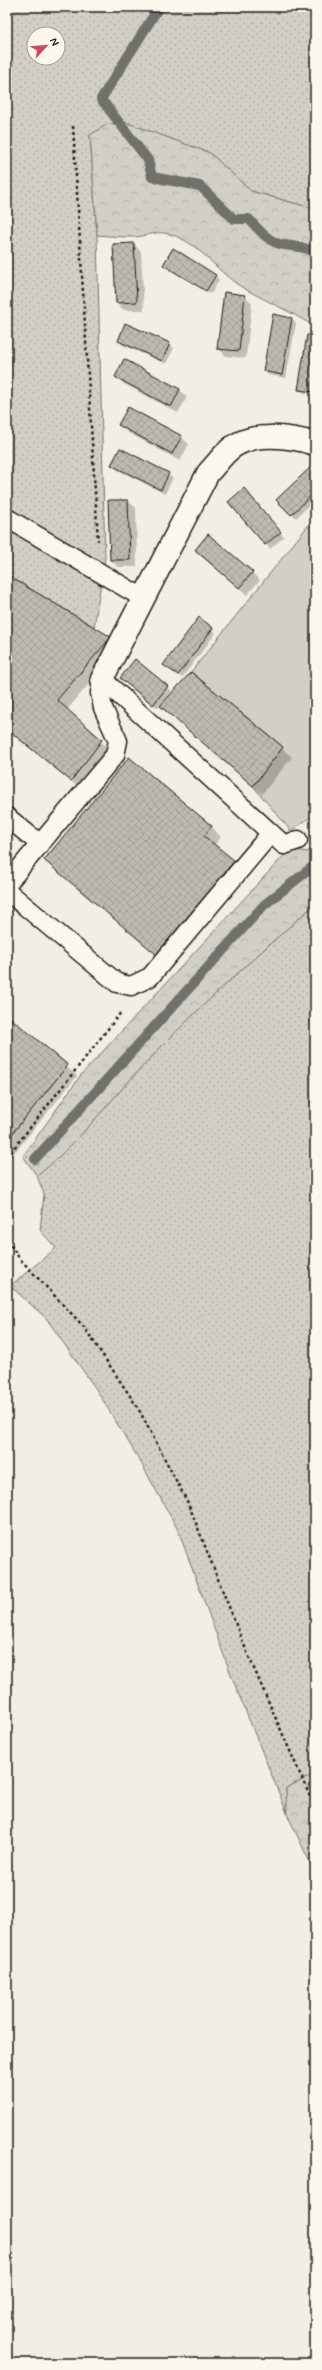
<svg xmlns="http://www.w3.org/2000/svg" width="322" height="2370" viewBox="0 0 322 2370" font-family="Mynerve,sans-serif">
<style>
.grass{fill:url(#grass-dots);stroke:#777671;fill-rule:evenodd}
.forest{fill:url(#forest-crowns);stroke:#777671}
.garden{fill:#d2cfc6;stroke:#777671}
.shadow{fill:#0003}
.lines{fill:none;stroke-linecap:round;stroke-linejoin:round}
.stream{stroke:#716f6b;stroke-width:10}
.building{fill:url(#building-cross-hatch);stroke:#1c1c1c}
.service-casing{stroke:#1c1c1c;stroke-width:21}
.minor-casing{stroke:#1c1c1c;stroke-width:25}
.path{stroke:#1c1c1c;stroke-width:2.5;stroke-dasharray:3 3;stroke-linecap:butt}
.service{stroke:#fbf7ec;stroke-width:18}
.minor{stroke:#fbf7ec;stroke-width:22}
</style>
<defs>
<pattern id="grass-dots" width="8" height="8" patternUnits="userSpaceOnUse"><rect width="8" height="8" fill="#d2cfc6"/><path d="M2 2h.1M6 6h.1" fill="none" stroke="#b4b1aa" stroke-width="1.8" stroke-linecap="round"/></pattern>
<pattern id="forest-crowns" width="20" height="18" patternUnits="userSpaceOnUse"><rect width="20" height="18" fill="#d2cfc6"/><path d="M2 6a3 3 0 1 1 6 0M12 15a3 3 0 1 1 6 0" fill="none" stroke="#b4b1aa"/></pattern>
<pattern id="building-cross-hatch" width="8" height="8" patternUnits="userSpaceOnUse"><rect width="8" height="8" fill="#bdbab1"/><path d="M0 0l8 8M0 8l8-8" fill="none" stroke="#a29f98"/></pattern>
</defs>
<rect width="100%" height="100%" fill="#f2eee4"/>
<filter id="ink" filterUnits="userSpaceOnUse"><feTurbulence type="fractalNoise" baseFrequency=".025" numOctaves="2"/><feDisplacementMap in="SourceGraphic" scale="8" xChannelSelector="R" yChannelSelector="G"/><feConvolveMatrix kernelMatrix="1 2 1 2 8 2 1 2 1" color-interpolation-filters="sRGB"/></filter>
<g filter="url(#ink)">
<path class="grass" d="M7 7H315V209L251 191 210 153 125 122 106 125 90 135 97 235 105 558 94 627 7 575ZM34 34H58V58H34Z
M315 904V1774L286 1788 287 1813 233 1680 178 1530 140 1461 96 1389 46 1318 10 1286 56 1248 40 1230 44 1194 37 1176C76 1145 107 1104 141 1068 196 1009 255 957 315 904Z"/>
<path class="forest" d="M125 122 210 153 251 191 315 209V327C291 311 265 301 240 286 216 271 198 241 169 234 156 230 146 237 133 237 121 237 109 236 97 235L90 135 106 125Z
M315 846V904C255 957 196 1009 141 1068 107 1104 76 1145 37 1176L23 1156 81 1075 290 849 307 852Z
M315 1774V1873L287 1814 286 1788Z"/>
<path class="garden" d="M315 517V814L291 831 253 786 283 747 191 672Z"/>
<path class="shadow" d="M134 244 141 252 144 310H124L116 303 114 245Z
M164 265 215 275 219 280 211 294Z
M225 293 245 296 252 303 246 358 226 356 219 349Z
M274 315 292 319 296 323 286 378 268 375 264 370Z
M315 337V395L304 393 299 389Z
M119 341 169 344 174 348 166 364 123 345Z
M116 376 180 390 187 397 178 413 124 384Z
M120 425 181 437 189 444 180 461 127 432Z
M120 449 173 478 165 494 116 469 112 465Z
M315 465V500L296 518 278 500Z
M248 494 284 537 270 549 229 502Z
M109 501H128L136 508 137 567H118L111 560Z
M208 536 260 580 247 595 196 550Z
M7 576 110 638 120 647 67 710 111 751 82 790 7 730Z
M212 629 216 633 182 678 169 669Z
M135 660 172 691 158 708 125 682Z
M191 673 292 757 262 794 162 706Z
M129 758 212 827 221 837 214 845 244 872 168 963Z
M7 1016 77 1076 7 1162Z"/>
<g class="lines">
<path class="stream" d="M159 7 101 99 148 160 152 177 200 186 234 219H249C258 229 269 243 284 245 296 247 304 246 315 252
M35 1159 264 905 315 865"/>
</g>
<path class="building" d="M134 243 137 302 116 303 113 244Z
M173 248 216 275 206 291 163 265Z
M224 292 245 295 239 351 217 349Z
M273 314 292 318 282 375 263 371Z
M125 323 170 343 162 361 118 341Z
M307 335 315 336V392L298 390Z
M124 359 180 389 171 407 115 377Z
M128 407 182 436 172 454 118 425Z
M120 448 169 473 161 490 111 465Z
M315 463V492L291 515 276 500Z
M244 488 281 532 265 545 228 502Z
M108 500H128L130 560H110Z
M208 534 253 572 239 588 195 550Z
M7 575 111 637 57 700 102 740 71 781 7 729Z
M199 617 213 628 178 675 163 665Z
M135 659 168 686 153 705 120 678Z
M191 672 283 747 253 786 160 706Z
M129 757 212 826 204 836 235 861 157 955 44 860Z
M7 1015 68 1065 7 1140Z"/>
<g class="lines">
<defs>
<path id="service" d="M7 518 143 598
M102 679 284 845 298 840
M7 817 40 844 115 755 118 741 103 708 100 693 102 679
M7 884 40 844
M7 891 117 983 131 986 150 977 271 833"/>
<path id="minor" d="M102 679 208 473C215 466 221 457 229 450 250 431 290 436 315 444"/>
</defs>
<use href="#service" class="service-casing"/>
<use href="#minor" class="minor-casing"/>
<path class="path" d="M73 126 98 541
M7 1157 122 1011
M7 1240 20 1259 84 1327 138 1408 188 1503 248 1655 315 1808"/>
<use href="#service" class="service"/>
<use href="#minor" class="minor"/>
</g>
</g>
<rect width="322" height="2370" fill="none" stroke="#fbf7ec" stroke-width="24"/>
<rect x="12" y="12" width="298" height="2346" fill="none" stroke="#1c1c1c" stroke-width="1.5" filter="url(#ink)"/>
<g transform="translate(46 46) rotate(64)"><circle r="19" fill="#fbf7ec" stroke="#a29f99"/>
<path d="M0-3L7 15L0 10L-7 15Z" fill="#d1495b"/>
<text y="-6" font-size="11" font-weight="bold" text-anchor="middle" fill="#1c1c1c">N</text>
</g>
</svg>
